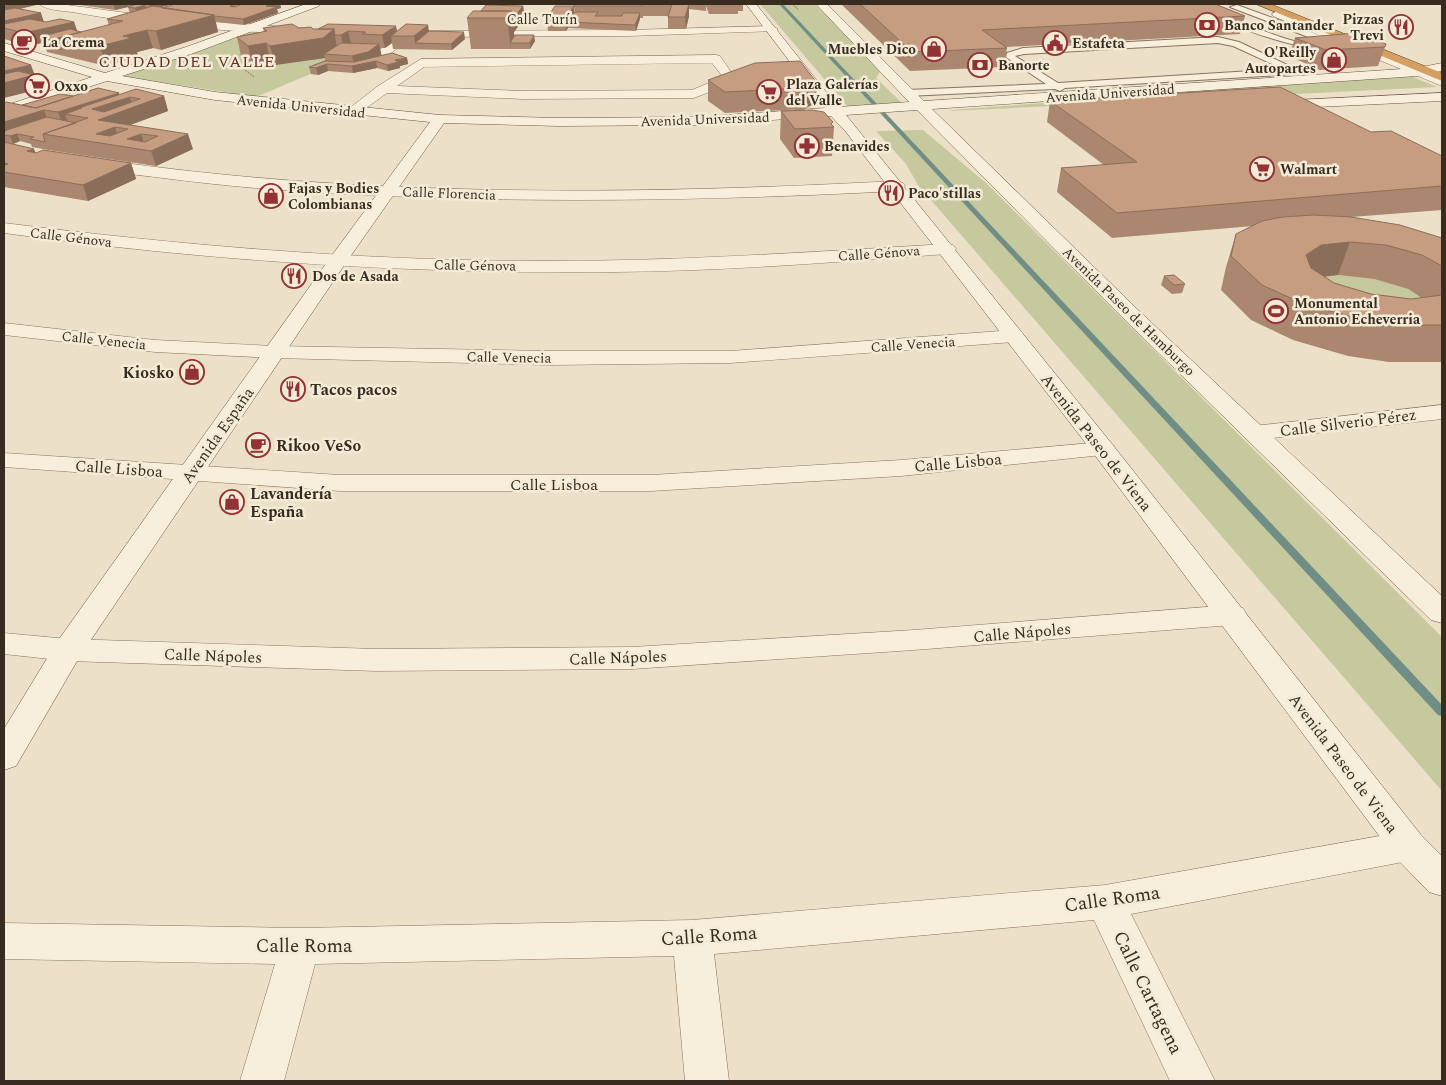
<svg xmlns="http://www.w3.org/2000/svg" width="1446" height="1085" viewBox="0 0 1446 1085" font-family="Spectral,serif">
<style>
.green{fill:#c5c99d}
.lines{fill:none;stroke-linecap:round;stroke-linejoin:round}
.stream{fill:#708e86;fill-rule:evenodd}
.lane-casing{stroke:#87735e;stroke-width:2}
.street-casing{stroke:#87735e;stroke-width:1}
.secondary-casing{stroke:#695441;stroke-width:1}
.highway-casing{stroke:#554232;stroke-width:1}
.path{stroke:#87735e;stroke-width:1;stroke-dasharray:2 1;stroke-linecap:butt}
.lane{fill:#f7eedb;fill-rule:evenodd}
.street{fill:#f7eedb;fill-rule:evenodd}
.secondary{fill:#f7eedb;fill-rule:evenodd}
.highway{fill:#d49f60;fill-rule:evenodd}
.wall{fill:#ab876f;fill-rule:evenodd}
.shaded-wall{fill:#8b6e5a}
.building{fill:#c79d81;stroke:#8b6e5a;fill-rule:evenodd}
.labels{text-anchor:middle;stroke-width:5;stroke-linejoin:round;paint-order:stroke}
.far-street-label{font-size:14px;fill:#382c21;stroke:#f4ebd7}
.far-poi-label{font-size:14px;font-weight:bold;fill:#382c21;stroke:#f4ebd7;text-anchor:start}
.far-quarter-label{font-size:16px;letter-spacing:1px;fill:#622f23;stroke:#f4ebd7}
.poi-label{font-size:16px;font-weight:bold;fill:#382c21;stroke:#f4ebd7;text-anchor:start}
.street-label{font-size:16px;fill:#382c21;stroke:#f4ebd7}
.near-street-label{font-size:19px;fill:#382c21;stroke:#f4ebd7}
</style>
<rect width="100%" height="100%" fill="#ece0c8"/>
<path class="green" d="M760 4H815L881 70 876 78 904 105 849 108Z
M257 30 393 49 327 67 256 97 122 76Z
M1408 75 1437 87 950 111 952 110Z
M923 130 986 183 1442 637V791L918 185 906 164 876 131Z
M1338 275 1374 279 1408 289 1433 304 1440 319 1309 278Z"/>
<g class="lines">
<path class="stream" d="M779 4H783L1442 705V716L1438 715Z"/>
<defs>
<path id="lane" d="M1191 4H1201C1229 16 1300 51 1329 45L1230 7 1237 5 1335 41 1341 46C1321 61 1210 20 1191 4Z
M1218 37 1239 42 1300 71 1295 74 1065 88 1060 91 1055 89 907 96 902 93 907 90 1046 84 1006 57 1007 53 1023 48ZM1218 43 1233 46 1283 69 1058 83 1015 56 1024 54Z"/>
<path id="street" d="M39 4H60L172 19 301 28 307 31 301 34C224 31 147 26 72 12 62 11 46 10 39 4Z
M1277 11 1442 77V86L1273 16 1272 14Z
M772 26 778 29 776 31 628 36 426 37 420 34 426 31 628 30Z
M410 31 414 32 416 34 414 36 387 56H379L377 53 379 50Z
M716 55 720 56 736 79 735 82 694 98 523 99 387 93 358 114 353 115 346 111 378 86 421 59ZM712 63 723 77 692 90 523 91 397 86 424 67Z
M96 159C361 198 630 195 897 181L903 183 905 186 903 189 897 191C706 201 515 204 325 193 271 190 217 185 163 178 139 175 114 173 90 167L88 164 90 161Z
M4 223C178 245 353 260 529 261 669 262 808 252 947 244L953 245 956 249 953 253 947 254C836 262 726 271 615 272 410 274 207 261 4 233Z
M4 323 155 340 274 346 550 351H730L1014 330 1021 332 1024 336 1021 340 1014 342 730 363 550 365 274 358 155 352 4 335Z
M1442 405V419L1254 440 1245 438 1242 433 1245 428 1254 426Z
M1103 442 1112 444 1115 449 1112 454 901 476 651 491H340L4 467V453L340 475H651L901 460Z
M1232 605 1243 608 1247 615 1243 622 1232 625 914 650 632 669 376 671 68 661 4 654V633L68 639 376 649 632 647 914 630Z
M1408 831 1421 835 1427 846 1421 857 1408 861 1131 914 1215 1081H1170L1094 920 714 954 729 1081H685L674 956 315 964 284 1081H240L275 964 4 959V923L300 928 692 920 1105 885Z"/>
<path id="secondary" d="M306 4H320L319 6 194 53 122 76 215 92 440 115 559 118 697 117 825 108 746 4H756L838 107 909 102 816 4H827L924 101 1417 68 1442 63V71L1417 76 932 109 1136 308 1442 596V623L1431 620 1121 316 917 110 846 115 1112 444 1421 835 1442 856V896L1429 892 1395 857 1094 454 846 132 831 116 697 125 559 126 444 123 345 264 80 656 16 766 4 770V729L57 642 330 258 430 122 215 100 107 81 4 114V106L92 77 4 51V43L105 73 186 47Z
M1442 93V101L1275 109 1268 105 1275 101Z"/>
<path id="highway" d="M1256 4H1270L1442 73V81Z"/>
</defs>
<use href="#lane" class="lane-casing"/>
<use href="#street" class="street-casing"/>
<use href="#secondary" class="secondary-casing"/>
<use href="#highway" class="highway-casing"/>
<path class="path" d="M792 4 799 10
M231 59 254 77"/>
<use href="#lane" class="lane"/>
<use href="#street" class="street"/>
<use href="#secondary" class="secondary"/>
<use href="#highway" class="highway"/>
</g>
<path class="wall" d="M4 4H35L36 5 20 9 44 22H74L77 31 81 32 109 25 107 19 130 13 128 7 115 10 73 4H168L169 5 161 7 236 4 237 6 243 4H280L281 8 277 9 278 13 244 25 216 22 218 32 161 50 153 48 137 52 138 57 106 66 47 52 45 46 49 45 41 43 29 46 4 39Z
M575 4H743V11H738V14H709L706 6V11L689 9V16L686 29H668V16H643V18H640L636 31 568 28 566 31H548L547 18 575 12 574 6Z
M841 4H1215L1245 16 1240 34 1006 47 1007 48 1004 67 910 71Z
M523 6 525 17 514 32V36L535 41 530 49H471L467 18 481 11Z
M263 28H299L313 29 397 32 429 31 465 39 452 50 393 49 392 43 385 48H380L381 55 407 58 408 64 400 66V68L388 71 377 68 353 73 328 71 318 75 311 74 309 67 325 61V58L275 65 271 62 253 65 241 56 237 37 264 32Z
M1295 38 1386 44 1378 66 1320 70 1289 56Z
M708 80 817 83 816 103 804 109 725 113 708 101Z
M120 95 164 96 168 111 130 125 193 149 156 166 48 150 32 147 31 144 20 141 13 144 4 142V103L22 105 73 96Z
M1050 101 1371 132 1442 156V210L1351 217 1442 238V362H1389L1348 356 1293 340 1251 320 1221 290 1226 267 1236 234 1253 226 1112 238 1057 192 1061 168 1104 165 1047 122ZM1338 275 1374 279 1408 289 1422 298 1411 299 1371 294 1334 283 1324 277Z
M781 111 833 126 834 127 832 156 794 158 780 139Z
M4 142 36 153 131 163 136 179 88 201 4 187Z
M1164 276 1185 284 1182 293 1172 294 1161 285Z"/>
<path class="shaded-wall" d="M4 4H35L36 5 4 12 41 13 45 25 4 28Z
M113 4H127L128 7 115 10Z
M149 4H168L169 5 151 10Z
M274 4H280L281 8 277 9 278 13 244 25 243 19 266 6Z
M689 4V16L686 29 685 17Z
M145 5 147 11 137 14 135 8Z
M523 6 525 17 514 32 513 19Z
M574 6 575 18 567 22 568 28 566 31 565 19Z
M512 11 515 42 510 43 511 49 507 18Z
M640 13V19L636 31 635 25Z
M214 15 218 32 161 50 156 31Z
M74 22 78 33 58 38 60 45 54 46 52 40 39 37 41 43 29 46 24 33Z
M428 25 430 38 415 43 416 49 414 36Z
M396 26 398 36H391L392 43 385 48 382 35Z
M334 29 337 48 324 54 325 58 275 65 270 46Z
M147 30 153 48 137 52 138 57 106 66 100 46 123 36Z
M348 31 351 43 343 48 341 35Z
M464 32 465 39 452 50 451 44Z
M534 35 535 41 530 49V43Z
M266 43 271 62 253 65 248 46Z
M379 44 382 57 376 61 377 68 353 73 352 66H354L352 56Z
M407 58 408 64 400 66V68L388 71 387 65 395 60Z
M327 64 328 71 318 75 316 68Z
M31 65 40 89 4 98V71Z
M817 83 816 103 804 109 805 88Z
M119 93 122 100 130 97 133 107 164 96 168 111 122 128 115 127 120 142 99 143 82 108H79L82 117 65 114 69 125 63 127 58 112Z
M44 110 49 124 17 134 20 141 13 144 10 136 4 135V122Z
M141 134 146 149 127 139Z
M188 134 193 149 156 166 151 151Z
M34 149 40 164 27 151Z
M131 163 136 179 88 201 83 185Z
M1350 242 1338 275 1309 278 1306 255 1321 245Z"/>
<path class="building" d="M4 4H13L4 6Z
M137 4 145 5 135 8 128 7Z
M175 4H236L230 6 234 7 243 4H274L266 6 277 7 243 19 214 16V15L162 8Z
M575 4H672H643L642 6H574Z
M672 4H689L685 17H668Z
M860 4H1215L1245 16 982 30 1007 48 912 52Z
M486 5 523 6 513 19 512 11H481Z
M153 6 214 15 156 31 147 30 123 36 132 38 100 46 58 38 123 21 107 19Z
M555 6H574L565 19 547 18Z
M15 8 41 13 4 21V10Z
M473 11H512L507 18H467Z
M575 12H598L595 16H622L623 13H640L635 25 567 22Z
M30 19 46 22 60 19 74 22 24 33 4 28V24Z
M292 24 299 28 311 27 313 29H334L323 38 270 46 266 43 248 46 237 37 267 31 263 28Z
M328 24 396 26 382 35 362 34 366 32 348 31 341 35H335L334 29H318Z
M406 24 428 25 414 36H391Z
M70 29 81 32 52 40 39 37Z
M429 31 464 32 451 44 415 43Z
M1357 33 1386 44 1385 47 1326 50 1295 38Z
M515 35H534L530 43H510Z
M59 42 62 50 45 46Z
M341 43 379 44 368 52 352 56 324 54Z
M392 53 407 58 395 60 399 62 387 65 376 61 352 66 327 64 316 68 309 67 325 61 354 62Z
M4 56 31 65 4 71Z
M800 61 817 83 805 88 725 92 708 80 755 63Z
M18 71 34 75 4 83V74Z
M1280 87 1371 132 1391 131 1442 156V186L1117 213 1061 168 1137 162 1050 101Z
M98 88 119 93 58 112 44 110 4 122V103L6 102 36 108Z
M136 89 164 96 98 120 188 134 151 151 43 134 88 118 65 114 82 108H79ZM130 97 140 99 104 112 92 109ZM115 127 128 129 110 136 96 134ZM141 134 158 136 145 142 127 139Z
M60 94 73 96 36 108 22 105Z
M812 110 824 112 833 122 831 124 834 127 795 129 781 111Z
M47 117 76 123 43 134 45 142 30 139 34 137 17 134 10 136 4 135V131Z
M4 142 34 149 27 151 36 153 43 150 131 163 83 185 4 172V165L8 164 4 163Z
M1314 215 1351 217 1400 225 1442 238V266L1422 255 1386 245 1350 242 1321 245 1306 255 1311 268 1334 283 1371 294 1411 299 1442 295V325H1404L1362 319 1306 305 1262 285 1231 256 1236 234 1262 221 1283 217Z
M1174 275 1185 284 1174 285 1164 276Z"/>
<defs>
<symbol id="bank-ring" viewBox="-11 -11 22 22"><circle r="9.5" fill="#f4ebd7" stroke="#923235" stroke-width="1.5"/><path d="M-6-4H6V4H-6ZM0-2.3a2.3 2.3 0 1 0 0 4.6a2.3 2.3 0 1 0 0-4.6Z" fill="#923235"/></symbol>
<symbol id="restaurant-ring" viewBox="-11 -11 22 22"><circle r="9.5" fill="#f4ebd7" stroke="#923235" stroke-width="1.5"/><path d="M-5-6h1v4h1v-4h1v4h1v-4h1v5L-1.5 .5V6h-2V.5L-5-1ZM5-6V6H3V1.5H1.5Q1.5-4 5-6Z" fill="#923235"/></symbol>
<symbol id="cafe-ring" viewBox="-11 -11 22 22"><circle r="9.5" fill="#f4ebd7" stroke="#923235" stroke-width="1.5"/><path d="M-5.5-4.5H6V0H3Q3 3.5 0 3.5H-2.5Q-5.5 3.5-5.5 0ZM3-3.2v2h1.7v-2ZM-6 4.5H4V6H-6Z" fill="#923235"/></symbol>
<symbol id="civic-ring" viewBox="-11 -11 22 22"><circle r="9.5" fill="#f4ebd7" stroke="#923235" stroke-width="1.5"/><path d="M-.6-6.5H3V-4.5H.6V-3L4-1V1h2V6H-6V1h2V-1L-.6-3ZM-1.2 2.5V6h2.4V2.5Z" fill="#923235"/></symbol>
<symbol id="shop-ring" viewBox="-11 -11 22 22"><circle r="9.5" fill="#f4ebd7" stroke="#923235" stroke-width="1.5"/><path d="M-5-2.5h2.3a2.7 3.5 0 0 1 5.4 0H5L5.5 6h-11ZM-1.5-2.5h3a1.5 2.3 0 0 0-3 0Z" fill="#923235"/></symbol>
<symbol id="supermarket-ring" viewBox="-11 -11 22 22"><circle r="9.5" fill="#f4ebd7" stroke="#923235" stroke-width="1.5"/><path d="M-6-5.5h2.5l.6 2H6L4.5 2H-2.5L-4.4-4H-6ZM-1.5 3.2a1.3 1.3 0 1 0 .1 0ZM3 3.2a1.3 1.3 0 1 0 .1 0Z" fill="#923235"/></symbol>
<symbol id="pharmacy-ring" viewBox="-11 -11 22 22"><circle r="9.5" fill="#f4ebd7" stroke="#923235" stroke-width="1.5"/><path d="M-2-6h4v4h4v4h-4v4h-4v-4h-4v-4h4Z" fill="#923235"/></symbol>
<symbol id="stadium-ring" viewBox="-11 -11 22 22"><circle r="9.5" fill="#f4ebd7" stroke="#923235" stroke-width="1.5"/><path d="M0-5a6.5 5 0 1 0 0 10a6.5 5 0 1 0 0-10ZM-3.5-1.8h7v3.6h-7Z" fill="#923235"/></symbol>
</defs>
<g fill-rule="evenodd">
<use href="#bank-ring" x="1193" y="11" width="28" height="28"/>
<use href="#restaurant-ring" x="1387" y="13" width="28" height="28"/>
<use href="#cafe-ring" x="10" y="28" width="28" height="28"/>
<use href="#civic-ring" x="1041" y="29" width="28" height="28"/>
<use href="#shop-ring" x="920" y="35" width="28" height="28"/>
<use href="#shop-ring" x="1320" y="46" width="28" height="28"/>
<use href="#bank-ring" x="966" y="51" width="28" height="28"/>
<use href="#supermarket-ring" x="23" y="72" width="28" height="28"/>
<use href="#supermarket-ring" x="755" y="78" width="28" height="28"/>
<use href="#pharmacy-ring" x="793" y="132" width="28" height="28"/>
<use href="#supermarket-ring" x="1248" y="155" width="28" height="28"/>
<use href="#restaurant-ring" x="877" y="179" width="28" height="28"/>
<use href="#shop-ring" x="257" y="182" width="28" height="28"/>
<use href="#restaurant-ring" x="280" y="262" width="28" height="28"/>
<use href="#stadium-ring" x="1262" y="297" width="28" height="28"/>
<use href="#shop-ring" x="178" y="358" width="28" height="28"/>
<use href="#restaurant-ring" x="279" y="375" width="28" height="28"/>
<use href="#cafe-ring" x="244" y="431" width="28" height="28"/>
<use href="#shop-ring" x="218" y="488" width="28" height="28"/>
</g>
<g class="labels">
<g class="far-street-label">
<text x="542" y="24">Calle Turín</text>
<text transform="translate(1110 93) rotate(-4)" y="5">Avenida Universidad</text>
<text transform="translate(301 106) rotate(6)" y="5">Avenida Universidad</text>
<text transform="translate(705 119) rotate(-2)" y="5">Avenida Universidad</text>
<text transform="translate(449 193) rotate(2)" y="5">Calle Florencia</text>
<text transform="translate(71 237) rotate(7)" y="5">Calle Génova</text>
<text transform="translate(879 253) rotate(-4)" y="5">Calle Génova</text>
<text transform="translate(475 265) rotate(1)" y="5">Calle Génova</text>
<text transform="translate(1129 311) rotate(44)" y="5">Avenida Paseo de Hamburgo</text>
<text transform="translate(104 340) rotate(6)" y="5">Calle Venecia</text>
<text transform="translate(913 344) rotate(-4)" y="5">Calle Venecia</text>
<text transform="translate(509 357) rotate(1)" y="5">Calle Venecia</text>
</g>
<g class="far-poi-label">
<text x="1384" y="24" text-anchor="end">Pizzas<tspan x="1384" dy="16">Trevi</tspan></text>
<text x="1224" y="30">Banco Santander</text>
<text x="42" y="47">La Crema</text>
<text x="1072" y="48">Estafeta</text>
<text x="916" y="54" text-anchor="end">Muebles Dico</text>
<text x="1316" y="57" text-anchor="end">O'Reilly<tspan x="1316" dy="16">Autopartes</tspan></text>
<text x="998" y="70">Banorte</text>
<text x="786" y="89">Plaza Galerías<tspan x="786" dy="16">del Valle</tspan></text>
<text x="54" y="91">Oxxo</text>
<text x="824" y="151">Benavides</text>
<text x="1280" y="174">Walmart</text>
<text x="288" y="193">Fajas y Bodies<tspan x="288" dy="16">Colombianas</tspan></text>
<text x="908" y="198">Paco'stillas</text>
<text x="312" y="281">Dos de Asada</text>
<text x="1294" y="308">Monumental<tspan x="1294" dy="16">Antonio Echeverria</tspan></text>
</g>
<g class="far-quarter-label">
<text x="187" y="67">CIUDAD DEL VALLE</text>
</g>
<g class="poi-label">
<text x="174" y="378" text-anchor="end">Kiosko</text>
<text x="310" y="395">Tacos pacos</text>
<text x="276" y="451">Rikoo VeSo</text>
<text x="250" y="499">Lavandería<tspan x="250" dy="18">España</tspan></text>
</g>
<g class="street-label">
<text transform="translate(1348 422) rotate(-7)" y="6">Calle Silverio Pérez</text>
<text transform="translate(217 435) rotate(-55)" y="6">Avenida España</text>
<text transform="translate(1097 442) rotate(52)" y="6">Avenida Paseo de Viena</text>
<text transform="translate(958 462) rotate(-5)" y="6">Calle Lisboa</text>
<text transform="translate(119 468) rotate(4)" y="6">Calle Lisboa</text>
<text x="554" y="490">Calle Lisboa</text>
<text transform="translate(1022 632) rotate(-5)" y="6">Calle Nápoles</text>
<text transform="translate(213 655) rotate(2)" y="6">Calle Nápoles</text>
<text transform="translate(618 657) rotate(-2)" y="6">Calle Nápoles</text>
<text transform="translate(1344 763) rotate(53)" y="6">Avenida Paseo de Viena</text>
</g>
<g class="near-street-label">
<text transform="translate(1112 898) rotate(-8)" y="7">Calle Roma</text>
<text transform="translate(709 935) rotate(-4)" y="7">Calle Roma</text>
<text x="304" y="952">Calle Roma</text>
<text transform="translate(1149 992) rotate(64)" y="7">Calle Cartagena</text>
</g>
</g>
<rect width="1446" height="1085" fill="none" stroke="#382c21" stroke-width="10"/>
</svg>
